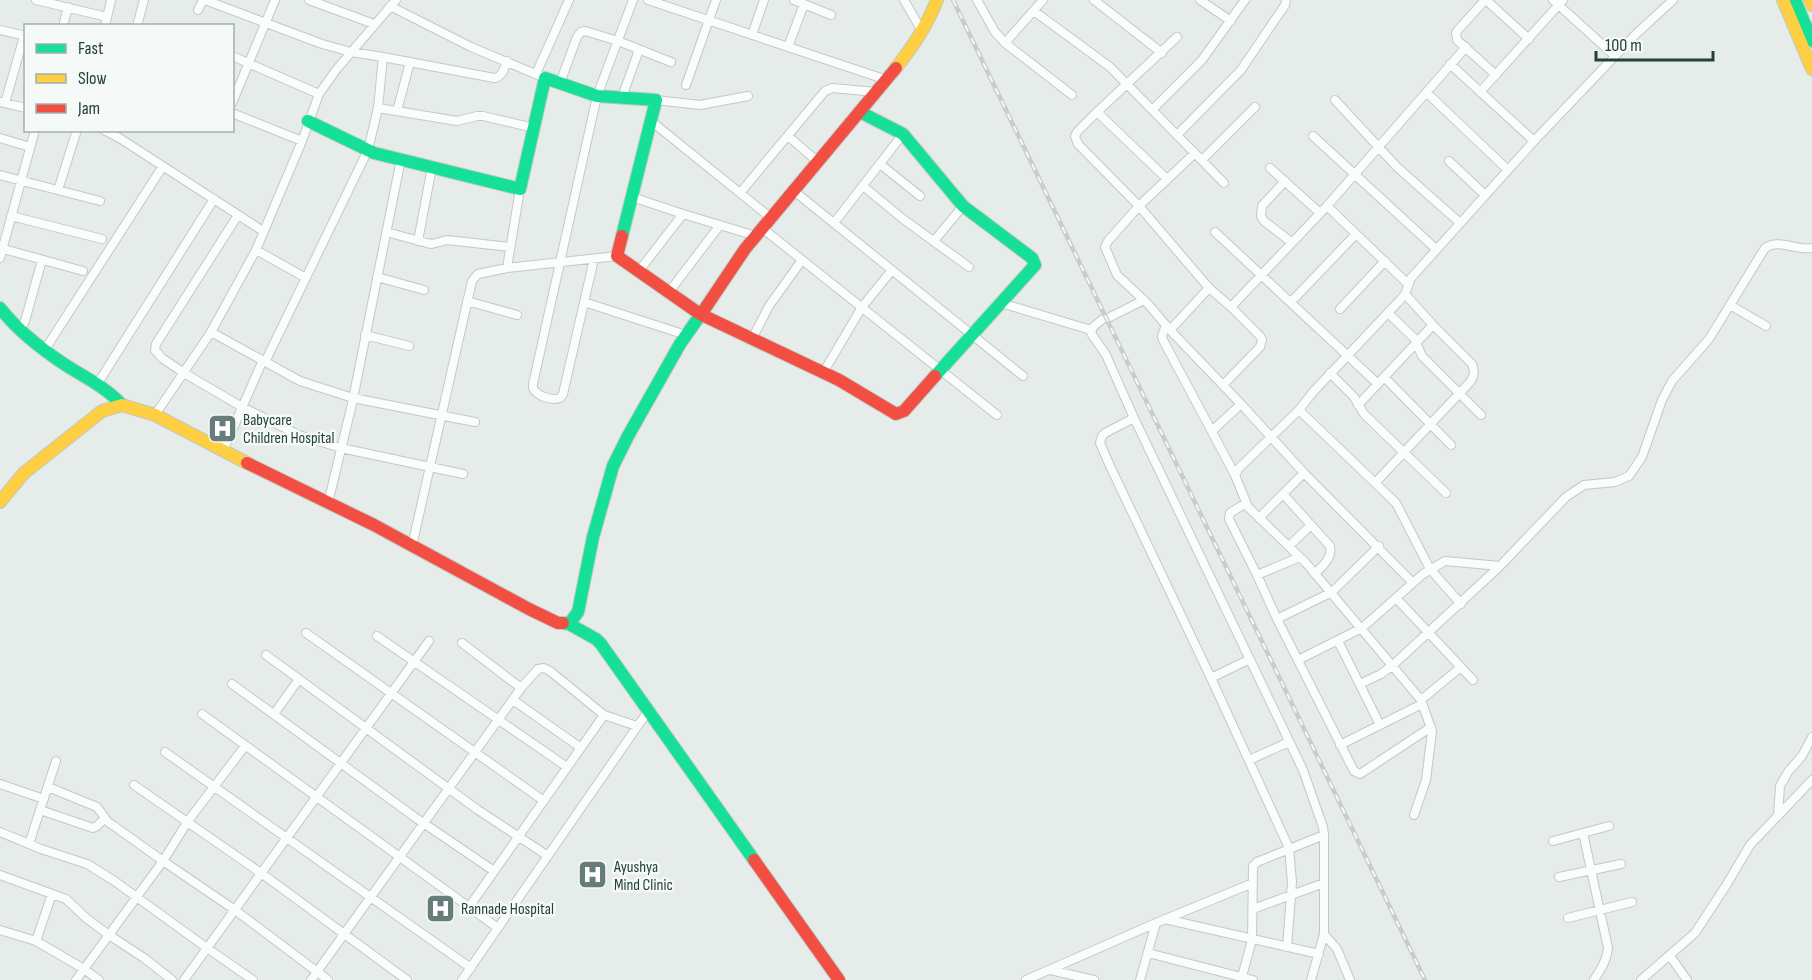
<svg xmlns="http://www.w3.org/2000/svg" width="1812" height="980" viewBox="0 0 1812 980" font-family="'Sofia Sans Condensed',sans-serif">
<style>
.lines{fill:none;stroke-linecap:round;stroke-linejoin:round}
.street-casing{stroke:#c3c9c7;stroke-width:10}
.fast-casing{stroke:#c1cac7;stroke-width:14}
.slow-casing{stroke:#c1cac7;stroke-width:14}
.jam-casing{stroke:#c1cac7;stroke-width:14}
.street{stroke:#fbfcfc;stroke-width:8}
.fast{stroke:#16e098;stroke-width:12}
.slow{stroke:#ffcf43;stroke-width:12}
.jam{stroke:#f24e42;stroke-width:12}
.rail-casing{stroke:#c7cdcb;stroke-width:4.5}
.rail{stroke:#f5faf8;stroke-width:2;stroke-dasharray:7;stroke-linecap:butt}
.labels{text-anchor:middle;stroke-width:5;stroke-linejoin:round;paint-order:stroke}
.poi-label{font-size:16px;fill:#22413c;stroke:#f5faf8;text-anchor:start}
</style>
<rect width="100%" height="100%" fill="#e6ecea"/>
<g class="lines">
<defs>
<path id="street" d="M36 0 107 17
M205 0 322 44 351 52 383 57 378 108 368 150 265 362
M309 0 374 24
M648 0 887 80
M794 0 831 15
M904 0 922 31
M977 0 995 32 1005 43 1072 95
M1094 0 1162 53
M1200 0 1231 21
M1485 0 1458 30 1456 33 1457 40 1496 75
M1486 0 1529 39
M1553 0 1615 56
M390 6 471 47 545 78
M198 10 203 0
M1034 11 1110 67 1224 183
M63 26 68 7
M105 26 111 0
M137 26 144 0
M0 30 26 36
M752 35 764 0
M1177 37 1097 112 1077 132 1075 136 1078 144 1139 206 1209 288 1231 307 1260 336 1262 340 1260 347 1223 385
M1005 43 1043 0
M788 47 804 4
M232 56 319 94
M383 57 494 78C503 77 504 68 507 61
M1450 64 1534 141
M536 74 569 0
M560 83 577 37 581 32 585 31 618 41 671 62
M686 85 716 0
M1480 92 1563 0
M1427 93 1508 170
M622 97 639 50
M656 100 700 105 748 96
M1335 100 1397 167 1460 223
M0 102 26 108
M5 103 24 36
M232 103 275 0
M378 108 457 121 477 116H483L534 128
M1152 110 1202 60 1245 0
M397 111 410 62
M1097 112 1167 179
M232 113 302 141
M651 121 771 218
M104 130 121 139 263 231
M1177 135 1241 70 1285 5 1286 0
M788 136 818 162
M1313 136 1436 249
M0 138 30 147
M1195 153 1139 206 1108 241 1105 247 1117 275 1148 304 1170 330 1241 404 1304 473 1413 583
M1202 160 1255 107
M1449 161 1485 195
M880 164 920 196
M1270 168 1320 213
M0 175 100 201
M1285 181 1262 206 1261 216 1264 221 1291 242
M863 186 903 219 969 267
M520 189 507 268 617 256
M58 190 77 130
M794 191 1023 376
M740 193 825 91 832 88 877 92
M632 197 683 214 756 236
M1327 206 1408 284
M238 215 156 344 155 350 162 358 184 373 242 407 299 435 341 448 463 474
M11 216 102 239
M834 223 903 134
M762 228 997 415
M386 232 427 243 432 244 447 240 510 247
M1215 232 1378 384
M418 241 432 167
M934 241 963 206
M0 248 83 271
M256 250 306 278
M0 258 35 130
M594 259 563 394 560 398C551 401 537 396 533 388V384L597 96 633 0
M639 271 683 214
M377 277 424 290
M669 292 720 225
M467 301 517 315
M584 302 686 335
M1291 302 1356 234
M1001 303 1091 330
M1730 305 1766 326
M1231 307 1327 206 1466 47
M1340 309 1385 261
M1388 313 1414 338 1422 356 1481 415
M1110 317 1144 300
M1103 319 1093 327 1091 333 1106 355 1134 418 1303 770 1323 827 1324 835V934L1311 980
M1166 325 1162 336 1163 340 1235 475
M20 330 25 321 42 260
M1170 330 1209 288
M211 332 300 381 353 398 475 422
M365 335 409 346
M752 339 769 306 802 260
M44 351 163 166
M823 373 862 307 892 270
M1330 373 1354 397 1364 414 1446 493
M1384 377 1451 445
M98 383 214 199
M1358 405 1433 325
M1299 410 1396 503 1430 569 1461 604
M155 415 211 332 256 250 302 141 319 94 336 70 396 0
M1134 418 1105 433 1102 436 1100 443 1110 466 1211 678 1289 848 1292 882 1287 947
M1212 431 1241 404
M223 451 263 360
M1376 482 1471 381C1474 375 1475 371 1472 364L1433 325 1405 294
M1283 494 1330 546C1333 558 1322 566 1315 574
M328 503 352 404 401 159
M1246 503 1230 513 1229 519 1257 575 1277 619 1354 771 1360 774 1363 772 1431 727
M1259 518 1304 473
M412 546 472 281 478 274 507 268
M1289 546 1311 525
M1257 575 1300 557
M1396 598 1473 680
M1277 619 1332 592 1379 546
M306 633 544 801
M377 636 567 767
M1338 641 1380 725
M462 643 521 688
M266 655 478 810 548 856
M1298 660 1362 628 1423 574 1445 561 1500 566
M1211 678 1250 659
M232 684 416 818 494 871
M1360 684 1381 674 1393 665 1500 566 1566 497 1584 485 1615 482 1629 476 1642 457 1662 400 1672 381 1709 339 1765 248C1778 238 1797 251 1812 248
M513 700 581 748
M1421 700 1461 667
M202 714 498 928
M274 714 299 679
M1340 745 1422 704
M165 752 471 968
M1249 760 1289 742
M0 784 44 799
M134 785 261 873 407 980
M48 787 97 807 108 822 114 826 163 861 235 910 328 980
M40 810 93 828 97 826 105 818
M1414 815 1426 780 1432 731 1421 700 1306 563 1248 507 1235 475 1239 468 1299 410 1313 392 1401 299 1405 294 1411 278 1534 141 1636 34 1673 0
M1778 816 1780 786 1788 772 1802 756 1812 737
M0 832 41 849 87 864 113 880 207 948 253 980
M1583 833 1608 948C1607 960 1601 969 1594 980
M1553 841 1609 826
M29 844 56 761
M0 875 66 899 86 918 109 935 144 958 172 980
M1559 877 1621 864
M469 907 604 715
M1253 909 1324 883
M1568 918 1632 902
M1165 919 1319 954
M0 930 36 941 84 969 99 980
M1324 934 1337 949 1350 980
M36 941 52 894
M1148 953 1253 980
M1670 956 1687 980
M1050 970 1094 980
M76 980 163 861 188 821 245 746
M184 980 429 641
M311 980 521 688 538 669 544 668 550 671 604 715 637 726
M462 980 648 711
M1026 980 1156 923 1253 883
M1140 980 1156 923
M1241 980 1252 940 1253 866 1257 862 1324 835
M1641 980 1695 933 1727 884 1750 845 1812 780"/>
<path id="fast" d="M1795 0 1812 41
M860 112 903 134 963 206 1032 258 1035 265 935 376
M308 121 374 153 520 189 545 78 597 96 656 100 622 236
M0 308C18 331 40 348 64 364 84 377 106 387 122 405
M563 623 569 624 578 612 593 537 613 466 628 436 680 344 706 307
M569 624 596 639 601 644 754 860"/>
<path id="slow" d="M1783 0 1812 69
M1810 0 1812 5
M896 68C913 46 927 26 937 0
M0 502 24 473 102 411 122 405 155 415 247 463"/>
<path id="jam" d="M622 236 617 256 700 314 839 380 896 414 904 411 935 376
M706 307 745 249 896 68
M247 463 374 525 529 609 558 623H563
M754 860 839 980"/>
</defs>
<use href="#street" class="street-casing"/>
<use href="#fast" class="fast-casing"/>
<use href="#slow" class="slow-casing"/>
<use href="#jam" class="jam-casing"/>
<use href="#street" class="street"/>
<use href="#fast" class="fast"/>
<use href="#slow" class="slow"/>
<use href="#jam" class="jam"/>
<defs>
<path id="rail" d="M953 0 1425 980"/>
</defs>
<use href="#rail" class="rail-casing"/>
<use href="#rail" class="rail"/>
</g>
<defs>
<symbol id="hospital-square" viewBox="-11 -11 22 22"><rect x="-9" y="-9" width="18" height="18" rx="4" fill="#677d79" stroke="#f5faf8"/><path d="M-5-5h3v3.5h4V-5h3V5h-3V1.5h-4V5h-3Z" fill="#fff"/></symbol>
</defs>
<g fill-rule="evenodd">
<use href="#hospital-square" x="206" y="412" width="33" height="33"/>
<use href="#hospital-square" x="576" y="858" width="33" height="33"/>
<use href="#hospital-square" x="424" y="892" width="33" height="33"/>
</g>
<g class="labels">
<g class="poi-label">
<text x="243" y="425">Babycare<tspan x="243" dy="18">Children Hospital</tspan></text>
<text x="614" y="872">Ayushya<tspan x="614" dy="18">Mind Clinic</tspan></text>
<text x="461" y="914">Rannade Hospital</text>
</g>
</g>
<rect x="24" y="24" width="210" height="108" fill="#f5faf8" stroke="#a1b0ad" stroke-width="1.5"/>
<rect x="36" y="44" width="30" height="9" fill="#16e098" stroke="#a1b0ad" stroke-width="1.5"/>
<text x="78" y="54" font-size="18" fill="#22413c">Fast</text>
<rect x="36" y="74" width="30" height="9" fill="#ffcf43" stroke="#a1b0ad" stroke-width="1.5"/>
<text x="78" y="84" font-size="18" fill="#22413c">Slow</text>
<rect x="36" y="104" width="30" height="9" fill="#f24e42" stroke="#a1b0ad" stroke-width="1.5"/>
<text x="78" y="114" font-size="18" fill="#22413c">Jam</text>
<path d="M1596 51v9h117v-9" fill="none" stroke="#22413c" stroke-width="3"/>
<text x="1605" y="51" font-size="18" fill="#22413c" stroke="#f5faf8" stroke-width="4.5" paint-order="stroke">100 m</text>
</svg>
